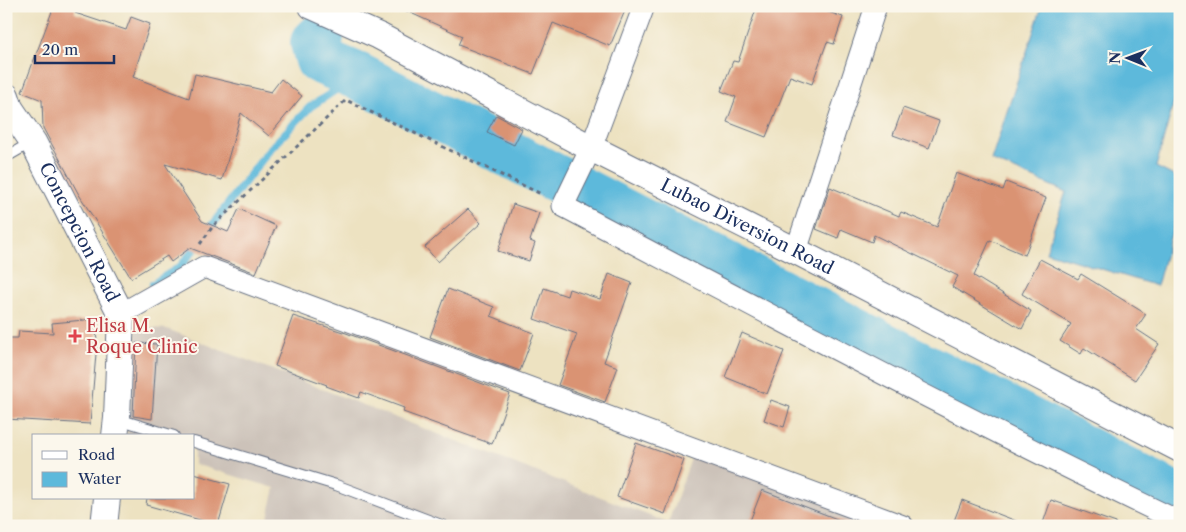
<svg xmlns="http://www.w3.org/2000/svg" width="1186" height="532" viewBox="0 0 1186 532" font-family="'Libre Caslon Text',serif">
<style>
.industrial{fill:#ccc2b9}
.water{fill:#5db9db;stroke:#3c749c}
.lines{fill:none;stroke-linecap:round;stroke-linejoin:round}
.stream{stroke:#5db9db;stroke-width:8}
.river{stroke:#5db9db;stroke-width:48}
.building{fill:#da9373}
.service-casing{stroke:#646e81;stroke-width:12}
.minor-casing{stroke:#646e81;stroke-width:23}
.tertiary-casing{stroke:#646e81;stroke-width:28}
.path{stroke:#646e81;stroke-width:3;stroke-dasharray:4 4;stroke-linecap:butt}
.service{stroke:#fff;stroke-width:10}
.minor{stroke:#fff;stroke-width:21}
.tertiary{stroke:#fff;stroke-width:26}
.health-dot{fill:#e0444e;stroke:#fbf7ec;stroke-width:2}
.labels{text-anchor:middle;stroke-width:4;stroke-linejoin:round;paint-order:stroke}
.street-label{font-size:18px;fill:#1b2f5e;stroke:#fbf7ec}
.health-label{font-size:18px;fill:#be3a42;stroke:#fbf7ec;text-anchor:start}
</style>
<rect width="100%" height="100%" fill="#fbf7ec"/>
<filter id="ink" filterUnits="userSpaceOnUse"><feTurbulence type="fractalNoise" baseFrequency=".02" numOctaves="2"/><feDisplacementMap in="SourceGraphic" scale="10" xChannelSelector="R" yChannelSelector="G"/><feConvolveMatrix kernelMatrix="1 2 1 2 8 2 1 2 1" color-interpolation-filters="sRGB"/></filter>
<filter id="wash" filterUnits="userSpaceOnUse"><feTurbulence type="fractalNoise" baseFrequency=".0096" numOctaves="4" result="noise"/><feDisplacementMap in="SourceGraphic" scale="20" xChannelSelector="R" yChannelSelector="G"/><feGaussianBlur stdDeviation="1.12" result="paint"/><feColorMatrix in="noise" values="0 0 0 0 0 0 0 0 0 0 0 0 0 0 0 0 0 1.4 0 .05"/><feComposite in="paint" operator="in"/></filter>
<g filter="url(#wash)">
<rect width="100%" height="100%" fill="#ede2c1"/>
<path class="industrial" d="M137 327 167 329 668 523 692 456 892 526H266L275 488 194 464V436H127Z"/>
<path class="water" d="M1042 6H1180V79L1156 167 1180 179V201L1157 286 1046 252 1066 192 991 160Z"/>
<g class="lines">
<path class="stream" d="M206 233 270 149 310 107 357 76
M153 284 180 267 199 243"/>
<path class="river" d="M320 37 314 43 319 60 357 76 845 326 1180 499"/>
</g>
<g id="blocks">
<path class="building" d="M54 6H75V13L126 30 131 17 150 24 133 77 189 98 195 74 271 92 281 79 302 96 269 136 241 113 222 180 165 164 202 221 228 232 239 209 276 226 256 273 190 248 171 262 167 256 131 278 78 193 43 128 42 100 22 92Z
M395 6H627L610 46 553 23 533 74 458 45 462 36Z
M757 6H810L843 17 834 44 827 42 812 84 790 76 766 137 727 122 736 97 721 91 733 61 738 62Z
M903 108 939 121 929 148 893 135Z
M496 115 522 129 514 145 487 132Z
M956 173 1003 190 1006 182 1046 198 1025 255 990 240 974 276 1031 311 1022 329 952 287 958 276 874 235 872 242 841 229 838 238 816 229 830 187 899 216 901 212 937 227Z
M513 204 539 213 530 241 535 243 529 261 498 251Z
M468 209 481 223 438 262 425 247Z
M1040 259 1078 279 1081 274 1146 314 1136 329 1159 344 1135 380 1084 348 1081 354 1060 341 1071 324 1022 294Z
M609 274 632 283 604 362 618 367 605 402 558 385 577 334 534 319 544 288 567 296 569 289 600 299Z
M448 289 494 307 491 316 534 333 520 371 430 337Z
M293 316 346 333 510 394 492 444 403 412 404 408 361 392 359 398 326 386 327 385 275 366Z
M95 319 97 342 90 424 6 419V338H18L19 331 53 333 52 323Z
M742 333 784 351 767 394 725 377Z
M136 343 157 344 152 419 133 416Z
M771 400 790 407 784 427 764 420Z
M636 443 684 460 665 514 617 497Z
M194 474 230 484 218 525 146 505 147 498H194Z
M762 490 850 524V526H748Z
M962 500 1024 524V526H952Z
M1051 500 1116 523 1115 526H1042Z"/>
</g>
</g>
<g filter="url(#ink)">
<use href="#blocks" fill-opacity="0" stroke="#646e81" stroke-width="1"/>
<g class="lines">
<defs>
<path id="service" d="M6 157 32 142
M118 419 174 436
M194 442 336 485 444 526"/>
<path id="minor" d="M644 6 591 148 563 206C767 313 972 423 1180 522
M796 251 876 6
M121 314 204 267 903 526"/>
<g id="tertiary">
<path id="s1" d="M312 6 379 36 591 148 796 251 1180 449"/>
<path id="s2" d="M6 96 10 108 33 142 121 314 117 418 115 436"/>
<path d="M104 526 107 498"/>
</g>
</defs>
<use href="#service" class="service-casing"/>
<use href="#minor" class="minor-casing"/>
<use href="#tertiary" class="tertiary-casing"/>
<path class="path" d="M200 244 213 226 346 100 543 195"/>
<use href="#service" class="service"/>
<use href="#minor" class="minor"/>
<use href="#tertiary" class="tertiary"/>
</g>
</g>
<path class="health-dot" d="M72.5 328.5h5v5h5v5h-5v5h-5v-5h-5v-5h5z"/>
<g class="labels">
<g class="street-label">
<text dy="6" stroke="none"><textPath href="#s1" startOffset="488">Lubao Diversion Road</textPath></text>
<text dy="6" stroke="none"><textPath href="#s2" startOffset="155">Concepcion Road</textPath></text>
</g>
<g class="health-label">
<text x="86" y="332">Elisa M.<tspan x="86" dy="21">Roque Clinic</tspan></text>
</g>
</g>
<rect width="1186" height="532" fill="none" stroke="#fbf7ec" stroke-width="25"/>
<rect x="32" y="434" width="162" height="65" fill="#fbf7ec" stroke="#a1a7b3"/>
<rect x="42" y="451" width="25" height="8" fill="#ffffff" stroke="#a1a7b3"/>
<text x="78" y="460" font-size="15" fill="#1b2f5e">Road</text>
<rect x="42" y="472" width="25" height="15" fill="#5db9db" stroke="#a1a7b3"/>
<text x="78" y="484" font-size="15" fill="#1b2f5e">Water</text>
<g transform="translate(1128 58) rotate(271)" stroke="#fbf7ec" stroke-width="4" paint-order="stroke">
<path d="M0-4L9 19L0 12L-9 19Z" fill="#1b2f5e"/>
<text y="-8" font-size="14" font-weight="bold" text-anchor="middle" fill="#1b2f5e">N</text>
</g>
<path d="M35 55v8h79v-8" fill="none" stroke="#1b2f5e" stroke-width="2.5"/>
<text x="42" y="55" font-size="15" fill="#1b2f5e" stroke="#fbf7ec" stroke-width="4" paint-order="stroke">20 m</text>
</svg>
